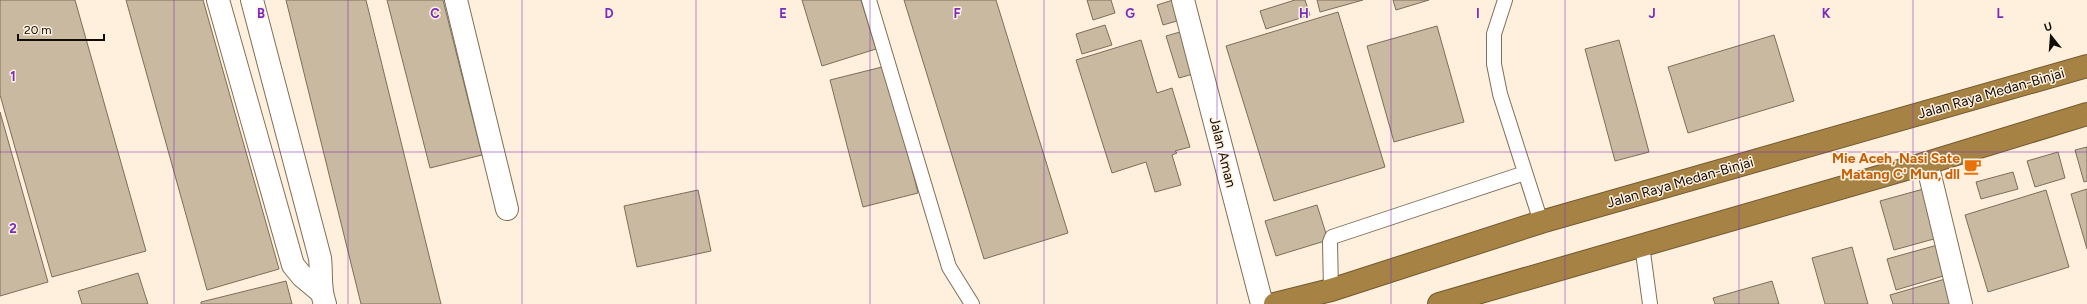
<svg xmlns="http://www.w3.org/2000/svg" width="2087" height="304" viewBox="0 0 2087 304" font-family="Figtree,sans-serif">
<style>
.building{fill:#c8b9a0;stroke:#7c6e58}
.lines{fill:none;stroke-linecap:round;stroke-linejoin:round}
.lane-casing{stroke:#7f6f59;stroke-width:16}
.street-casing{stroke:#7f6f59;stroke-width:24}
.highway-casing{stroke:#72592f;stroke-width:24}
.lane{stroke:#fff;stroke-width:14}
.street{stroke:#fff;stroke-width:22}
.highway{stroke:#a68345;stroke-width:22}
.grid{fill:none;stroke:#7b2cbf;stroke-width:1;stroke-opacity:0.55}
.labels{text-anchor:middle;stroke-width:3;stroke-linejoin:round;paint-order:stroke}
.street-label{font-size:14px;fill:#120c05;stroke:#fff0dd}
.food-label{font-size:14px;font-weight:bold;fill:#c56008;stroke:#fff0dd;text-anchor:end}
.grid-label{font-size:13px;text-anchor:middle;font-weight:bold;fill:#7b2cbf;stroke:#fff0dd;stroke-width:3;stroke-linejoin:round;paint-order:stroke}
</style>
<rect width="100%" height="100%" fill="#fff0dd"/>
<path class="building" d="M0 0H75L146 251 52 277 0 95Z
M126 0H203L279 269 207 290Z
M286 0H366L441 304H361Z
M387 0H443L482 155 430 168Z
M802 0H861L876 49 822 66Z
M904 0H996L1068 233 984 259Z
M1087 0H1111L1115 13 1093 20Z
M1173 0 1180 20 1163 25 1157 5Z
M1295 0H1305L1310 15 1266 29 1260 11Z
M1317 0H1363L1320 12Z
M1393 0H1429L1396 10Z
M1338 12 1385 167 1274 201 1226 46Z
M1105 25 1112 45 1082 54 1076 34Z
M1437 26 1464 122 1394 142 1367 46Z
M1187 30 1200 72 1179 78 1166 36Z
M1774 35 1794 101 1688 133 1668 67Z
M1141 40 1157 93 1172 88 1190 147 1175 151 1177 153 1172 155 1181 185 1155 192 1146 162 1112 173 1076 60Z
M1619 40 1649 152 1615 161 1585 49Z
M886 66 918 193 863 207 830 80Z
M0 112 48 282 0 296Z
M2087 147V181L2084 182 2075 150Z
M2058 152 2065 178 2035 187 2027 161Z
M2013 172 2018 189 1981 199 1976 182Z
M1927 188 1941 237 1894 250 1880 201Z
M2087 189V249L2071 194Z
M698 190 711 251 637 267 624 206Z
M2046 190 2069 267 1988 292 1965 215Z
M1317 205 1328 240 1276 256 1265 221Z
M1941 244 1950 274 1896 290 1887 259Z
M1852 247 1868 304H1825L1812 258Z
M138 273 148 304H82L78 291Z
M1952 277 1956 304H1893L1890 295Z
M286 281 292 304H201V302Z
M1772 281 1779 304H1715L1713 298Z"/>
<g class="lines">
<defs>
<path id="lane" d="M869 0 949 267 972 304
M1505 0 1494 34V64L1500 94 1541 222
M1642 245 1650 304
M1331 290 1330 242 1332 237 1525 173"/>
<path id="street" d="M218 0 293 265 302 276 320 291
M252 0 320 258C322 275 319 288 325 304
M456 0 507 209
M1183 0 1262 304
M1927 163 1961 304"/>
<path id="highway" d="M1275 304 1331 290 1541 222 2087 66
M1439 304 1927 163 2087 114"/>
</defs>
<use href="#lane" class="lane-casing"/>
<use href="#street" class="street-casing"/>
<use href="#highway" class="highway-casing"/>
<use href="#lane" class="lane"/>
<use href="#street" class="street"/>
<use href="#highway" class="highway"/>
</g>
<path class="grid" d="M174 0V304M348 0V304M522 0V304M696 0V304M870 0V304M1044 0V304M1217 0V304M1391 0V304M1565 0V304M1739 0V304M1913 0V304M0 152H2087"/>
<defs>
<symbol id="cafe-bare" viewBox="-9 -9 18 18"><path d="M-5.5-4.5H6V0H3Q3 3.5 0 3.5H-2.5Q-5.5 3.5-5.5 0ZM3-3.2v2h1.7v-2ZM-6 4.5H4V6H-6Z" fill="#e8710a" stroke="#fff0dd" stroke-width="2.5" paint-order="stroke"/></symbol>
</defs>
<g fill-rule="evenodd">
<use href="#cafe-bare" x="1960" y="154" width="25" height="25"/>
</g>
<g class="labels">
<g class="street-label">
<text transform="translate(1991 93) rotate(-16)" y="5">Jalan Raya Medan-Binjai</text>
<text transform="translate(1223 152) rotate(76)" y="5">Jalan Aman</text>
<text transform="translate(1680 182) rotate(-16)" y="5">Jalan Raya Medan-Binjai</text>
</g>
<g class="food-label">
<text x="1960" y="163">Mie Aceh, Nasi Sate<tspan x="1960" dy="16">Matang C' Mun, dll</tspan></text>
</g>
</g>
<g class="grid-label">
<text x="261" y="18">B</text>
<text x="435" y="18">C</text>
<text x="609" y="18">D</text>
<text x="783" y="18">E</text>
<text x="957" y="18">F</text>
<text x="1130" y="18">G</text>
<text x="1304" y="18">H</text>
<text x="1478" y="18">I</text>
<text x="1652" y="18">J</text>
<text x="1826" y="18">K</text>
<text x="2000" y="18">L</text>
<text x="13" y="81">1</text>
<text x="13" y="233">2</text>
</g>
<g transform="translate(2051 36) rotate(343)" stroke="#fff0dd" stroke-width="3" paint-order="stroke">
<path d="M0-3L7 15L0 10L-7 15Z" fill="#120c05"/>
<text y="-6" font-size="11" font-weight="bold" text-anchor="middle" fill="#120c05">U</text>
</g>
<path d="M18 34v6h86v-6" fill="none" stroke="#120c05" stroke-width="2"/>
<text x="24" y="34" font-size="12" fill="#120c05" stroke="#fff0dd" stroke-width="3" paint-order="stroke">20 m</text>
</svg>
